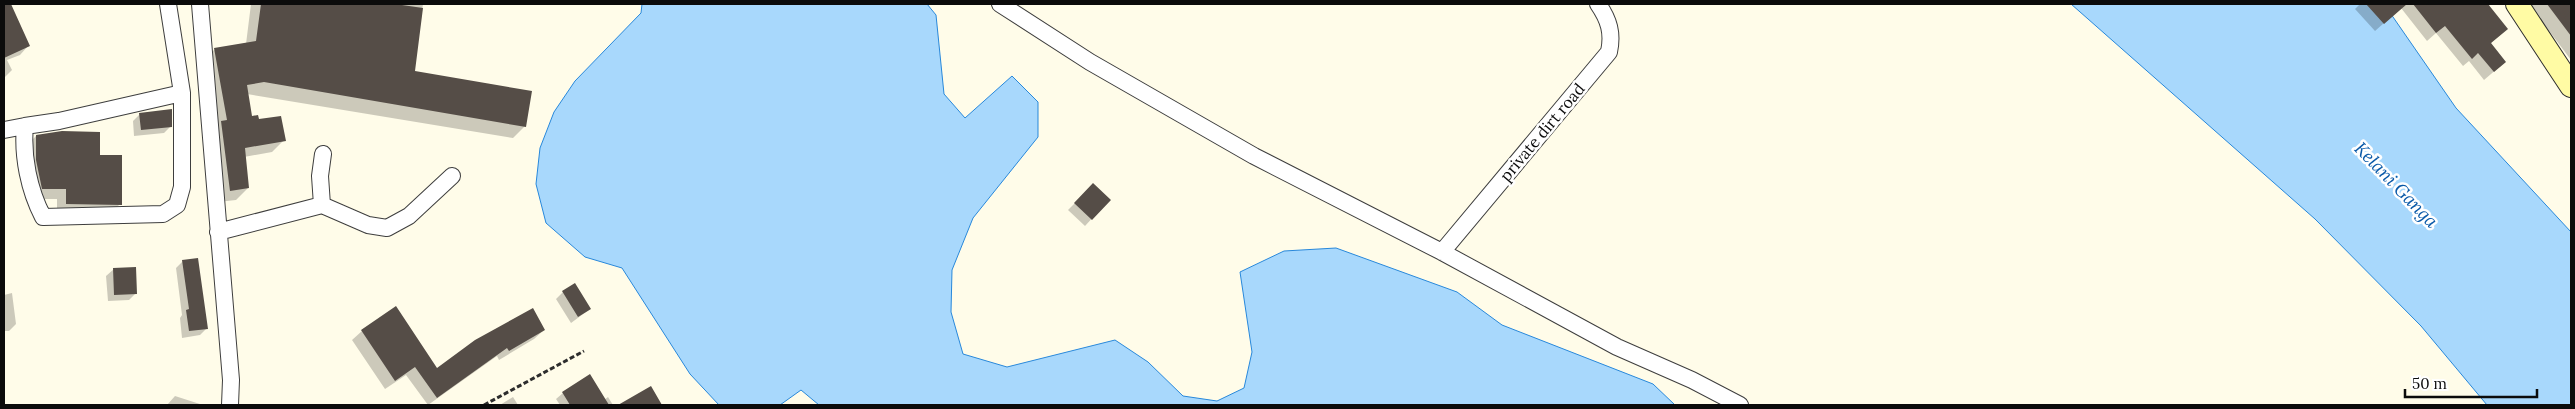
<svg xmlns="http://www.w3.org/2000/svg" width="2575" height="409" viewBox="0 0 2575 409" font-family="Lora,serif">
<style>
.water{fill:#a8d8fc;stroke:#2888db}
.shadow{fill:#0003}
.building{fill:#554d47}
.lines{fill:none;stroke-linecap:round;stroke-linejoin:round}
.street-casing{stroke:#3e3e3e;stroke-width:18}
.secondary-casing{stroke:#2d2d2d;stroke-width:24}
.path{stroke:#2d2d2d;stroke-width:3;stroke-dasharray:5 2.5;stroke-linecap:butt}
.street{stroke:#fff;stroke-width:16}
.secondary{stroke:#fffba4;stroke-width:22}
.labels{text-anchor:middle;stroke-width:5;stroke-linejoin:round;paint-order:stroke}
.street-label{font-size:16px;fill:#0b0b0b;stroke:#fff}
.water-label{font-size:18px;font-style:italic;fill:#0959a8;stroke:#fff}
</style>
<rect width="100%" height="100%" fill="#fffce9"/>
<path class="water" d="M642 4H927L936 15 944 94 965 118 1012 76 1038 102V137L973 218 952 270 951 312 963 354 1007 367 1115 340 1148 362 1183 396 1217 401 1244 388 1252 352 1240 272 1284 251 1336 248 1457 292 1502 325 1653 384 1675 405H819L801 390 780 405H719L690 374 622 268 585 257 546 223 536 184 540 148 554 112 575 81 641 13Z
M2071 4H2384L2456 108 2571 232V405H2487L2421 326 2315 219Z"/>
<path class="shadow" d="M251 4H423L414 72 525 126 513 138 247 94 251 117 284 140 272 152 244 157 248 188 236 200 218 202 202 62 214 50 246 44Z
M2360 4H2486L2506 29 2490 44 2505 62 2484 80 2469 61 2463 66 2436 33 2427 41 2401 8 2375 31 2355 9Z
M2529 4H2571V60Z
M11 8 28 46 20 55 7 60 12 70 4 78V11Z
M140 114 171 126 164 133 134 136 133 121Z
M36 136 99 156 120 204 110 214H57V199H32L26 146Z
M1093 185 1109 200 1085 226 1068 210Z
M183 261 207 328 200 335 182 338 180 318 182 315 176 268Z
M114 269 136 293 129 300 108 301 106 276Z
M563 292 590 309 571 323 556 299Z
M12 293 16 324 9 331H4V295Z
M544 330 534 339 499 360 497 356 428 405 406 375 385 389 352 340 362 331 436 370Z
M563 393 604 400 608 397 613 405H560L556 399Z
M175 396 203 405H167Z
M513 397 518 405H500Z"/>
<path class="building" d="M4 4H11L30 46 4 58Z
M261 4H395L423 8 415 71 532 91 526 127 264 82 247 85 252 116 258 115 259 119 281 116 286 141 245 148 249 188 230 191 221 121 227 120 214 48 256 41Z
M2366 4H2407L2384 24Z
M2413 4H2488L2508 29 2491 43 2506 62 2494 72 2478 53 2472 59 2445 26 2436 33Z
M2547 4H2571V36Z
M172 109V127L141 130 139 113Z
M62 131 100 132V155H122V205L66 204V189H42L36 160V135Z
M1093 183 1111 200 1092 220 1074 203Z
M198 258 208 329 189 331 186 310 189 309 182 260Z
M136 267 137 294 114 295 113 268Z
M575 283 591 309 578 317 562 291Z
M396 306 437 368 475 340 533 308 545 330 509 351 507 348 437 398 415 367 395 381 361 330Z
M590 374 609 405H570L562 392Z
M651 386 662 405H618Z"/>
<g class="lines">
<defs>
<path id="street" d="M168 4 182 93V187L177 205 163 214 43 217C29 190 22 156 25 126L59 121 182 93
M200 4 231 380 230 405
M1000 4 1090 62 1254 156 1442 252 1617 347 1692 380 1740 405
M4 130 25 126
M322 205 320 176 323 154
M218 232 322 205 368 225 387 228 409 216 452 176
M1442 252 1609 52C1613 33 1609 20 1598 4"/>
<path id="secondary" d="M2517 4 2571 86"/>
</defs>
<use href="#street" class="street-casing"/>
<use href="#secondary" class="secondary-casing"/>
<path class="path" d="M484 405 584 351"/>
<use href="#street" class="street"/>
<use href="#secondary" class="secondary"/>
</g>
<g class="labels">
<g class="street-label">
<text transform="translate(1542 132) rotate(-50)" y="6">private dirt road</text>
</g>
<g class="water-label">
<text transform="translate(2396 185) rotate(46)" y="6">Kelani Ganga</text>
</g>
</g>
<rect width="2575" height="409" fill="none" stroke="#0b0b0b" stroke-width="10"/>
<path d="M2405 389v8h132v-8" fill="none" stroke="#0b0b0b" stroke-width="2.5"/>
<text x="2412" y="389" font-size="15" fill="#0b0b0b" stroke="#ffffff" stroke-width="4" paint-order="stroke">50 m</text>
</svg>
